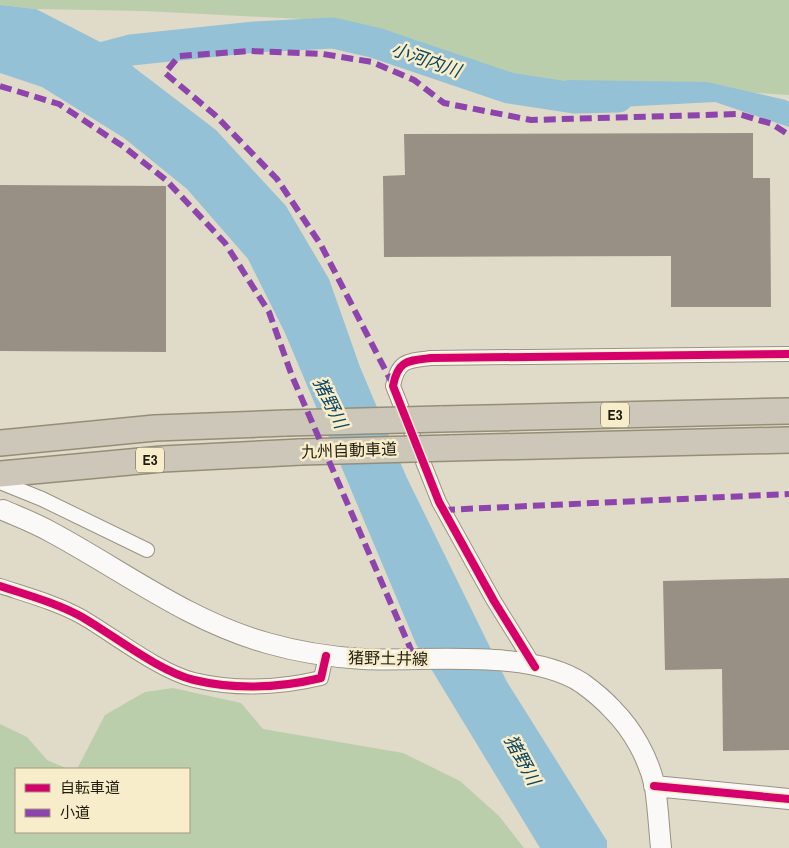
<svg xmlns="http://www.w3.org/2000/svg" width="789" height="848" viewBox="0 0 789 848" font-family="'Archivo Narrow','Noto Sans JP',sans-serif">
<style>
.green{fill:#baceac}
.water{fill:#94c1d5}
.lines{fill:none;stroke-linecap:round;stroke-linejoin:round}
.river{stroke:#94c1d5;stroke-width:31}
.building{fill:#989084}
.street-casing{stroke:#989385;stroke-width:16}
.secondary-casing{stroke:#989385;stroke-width:22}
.highway-casing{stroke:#958e77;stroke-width:28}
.street{stroke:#faf9f7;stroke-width:14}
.secondary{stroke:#faf9f7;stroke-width:20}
.highway{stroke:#ccc7b8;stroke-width:25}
.highway-bridge-casing{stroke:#958e77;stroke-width:28;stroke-linecap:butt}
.highway-bridge{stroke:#ccc7b8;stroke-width:25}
.quiet{stroke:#8e44ad;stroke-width:6;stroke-dasharray:12 6;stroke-linecap:butt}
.cycleway-casing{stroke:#f8edca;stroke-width:11}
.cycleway{stroke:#d6006c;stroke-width:8}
.labels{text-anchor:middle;stroke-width:5;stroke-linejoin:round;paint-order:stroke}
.shield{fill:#f8edca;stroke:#615b47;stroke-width:1}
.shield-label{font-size:15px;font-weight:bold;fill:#201c0f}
.street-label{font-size:16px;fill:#201c0f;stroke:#f8edca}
.water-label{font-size:18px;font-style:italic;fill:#0e455f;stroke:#f8edca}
</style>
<rect width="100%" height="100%" fill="#e0dac8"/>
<path class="green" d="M0 0H789V95L681 88H572L473 64 416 40 341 21 144 11 36 9 0 5Z
M173 688 241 703 263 729 403 753 460 781 499 816 524 848H0V724L27 737 47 760 68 769H16V832H189V769H77L105 715 145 692Z"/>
<path class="water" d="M0 5 36 9 102 43 216 130 286 206 329 279 360 367 406 476 507 682 607 841V848H540L416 644 285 333 248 259 187 189 124 138 42 87 0 73Z
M566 80 707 82 786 100 789 102V127L715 102 580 109Z"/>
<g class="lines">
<path class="river" d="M76 68 97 59 131 50 255 37 333 33 376 43 509 88 574 98 618 97"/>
</g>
<path class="building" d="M753 133V178H770L771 307H671V256L384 257 383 176 405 175 404 134Z
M0 185 166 186V352L0 351Z
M789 578V750L723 751 722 669 665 670 663 581Z"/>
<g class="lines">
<defs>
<path id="street" d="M0 482 42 499 147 550
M0 586C27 595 57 603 82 617 113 635 160 672 194 680 236 690 279 688 321 678L326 656
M535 667 494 601 439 502 393 386C398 360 407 361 431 358L789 354"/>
<path id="secondary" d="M3 510C19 517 35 523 51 532 122 570 188 621 267 643 298 652 331 657 363 659 426 662 528 648 582 683 593 691 604 700 613 710 633 730 649 759 655 787 658 807 659 828 661 848
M654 786 789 799"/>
<path id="highway" d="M440 419 789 411
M0 443 155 428 286 423
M450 448 789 440
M0 474 162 459 301 452"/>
</defs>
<use href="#street" class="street-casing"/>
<use href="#secondary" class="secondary-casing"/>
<use href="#highway" class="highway-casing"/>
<use href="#street" class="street"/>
<use href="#secondary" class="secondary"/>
<use href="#highway" class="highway"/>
<defs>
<path id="highway-bridge" d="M286 423 440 419
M301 452 450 448"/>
</defs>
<use href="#highway-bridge" class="highway-bridge-casing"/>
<use href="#highway-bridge" class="highway-bridge"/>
<path class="quiet" d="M0 86 59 104 124 147 166 180 225 243 269 312 292 376 415 659
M393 385 321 245 277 179 215 115 165 73 179 56 250 51 323 54 372 62 414 80 444 103 531 120 739 114 772 124 789 135
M443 510 789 494"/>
<defs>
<path id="cycleway" d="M0 586C27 595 57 603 82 617 113 635 160 672 194 680 236 690 279 688 321 678L326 656
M535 667 494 601 439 502 393 386C398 360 407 361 431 358L789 354
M654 786 789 799"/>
</defs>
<use href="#cycleway" class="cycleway-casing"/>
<use href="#cycleway" class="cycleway"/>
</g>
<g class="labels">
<g class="shield">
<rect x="601" y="402.5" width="28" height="25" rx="4"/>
<rect x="136" y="447.5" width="28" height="25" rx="4"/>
</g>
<g class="shield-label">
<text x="615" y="420">E3</text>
<text x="150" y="465">E3</text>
</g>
<g class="street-label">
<text transform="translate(349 450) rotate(-2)" y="6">九州自動車道</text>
<text transform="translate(388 658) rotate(1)" y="6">猪野土井線</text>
</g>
<g class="water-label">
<text transform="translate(426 60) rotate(19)" y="6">小河内川</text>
<text transform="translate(330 403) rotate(64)" y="6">猪野川</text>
<text transform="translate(522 760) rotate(61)" y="6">猪野川</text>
</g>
</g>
<rect x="15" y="768" width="175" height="65" fill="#f8edca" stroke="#a2997f"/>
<rect x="25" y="784" width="25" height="8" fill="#d6006c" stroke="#a2997f"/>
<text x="60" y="793" font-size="15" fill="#201c0f">自転車道</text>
<rect x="25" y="809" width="25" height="8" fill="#8e44ad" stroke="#a2997f"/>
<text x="60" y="818" font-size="15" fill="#201c0f">小道</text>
</svg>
